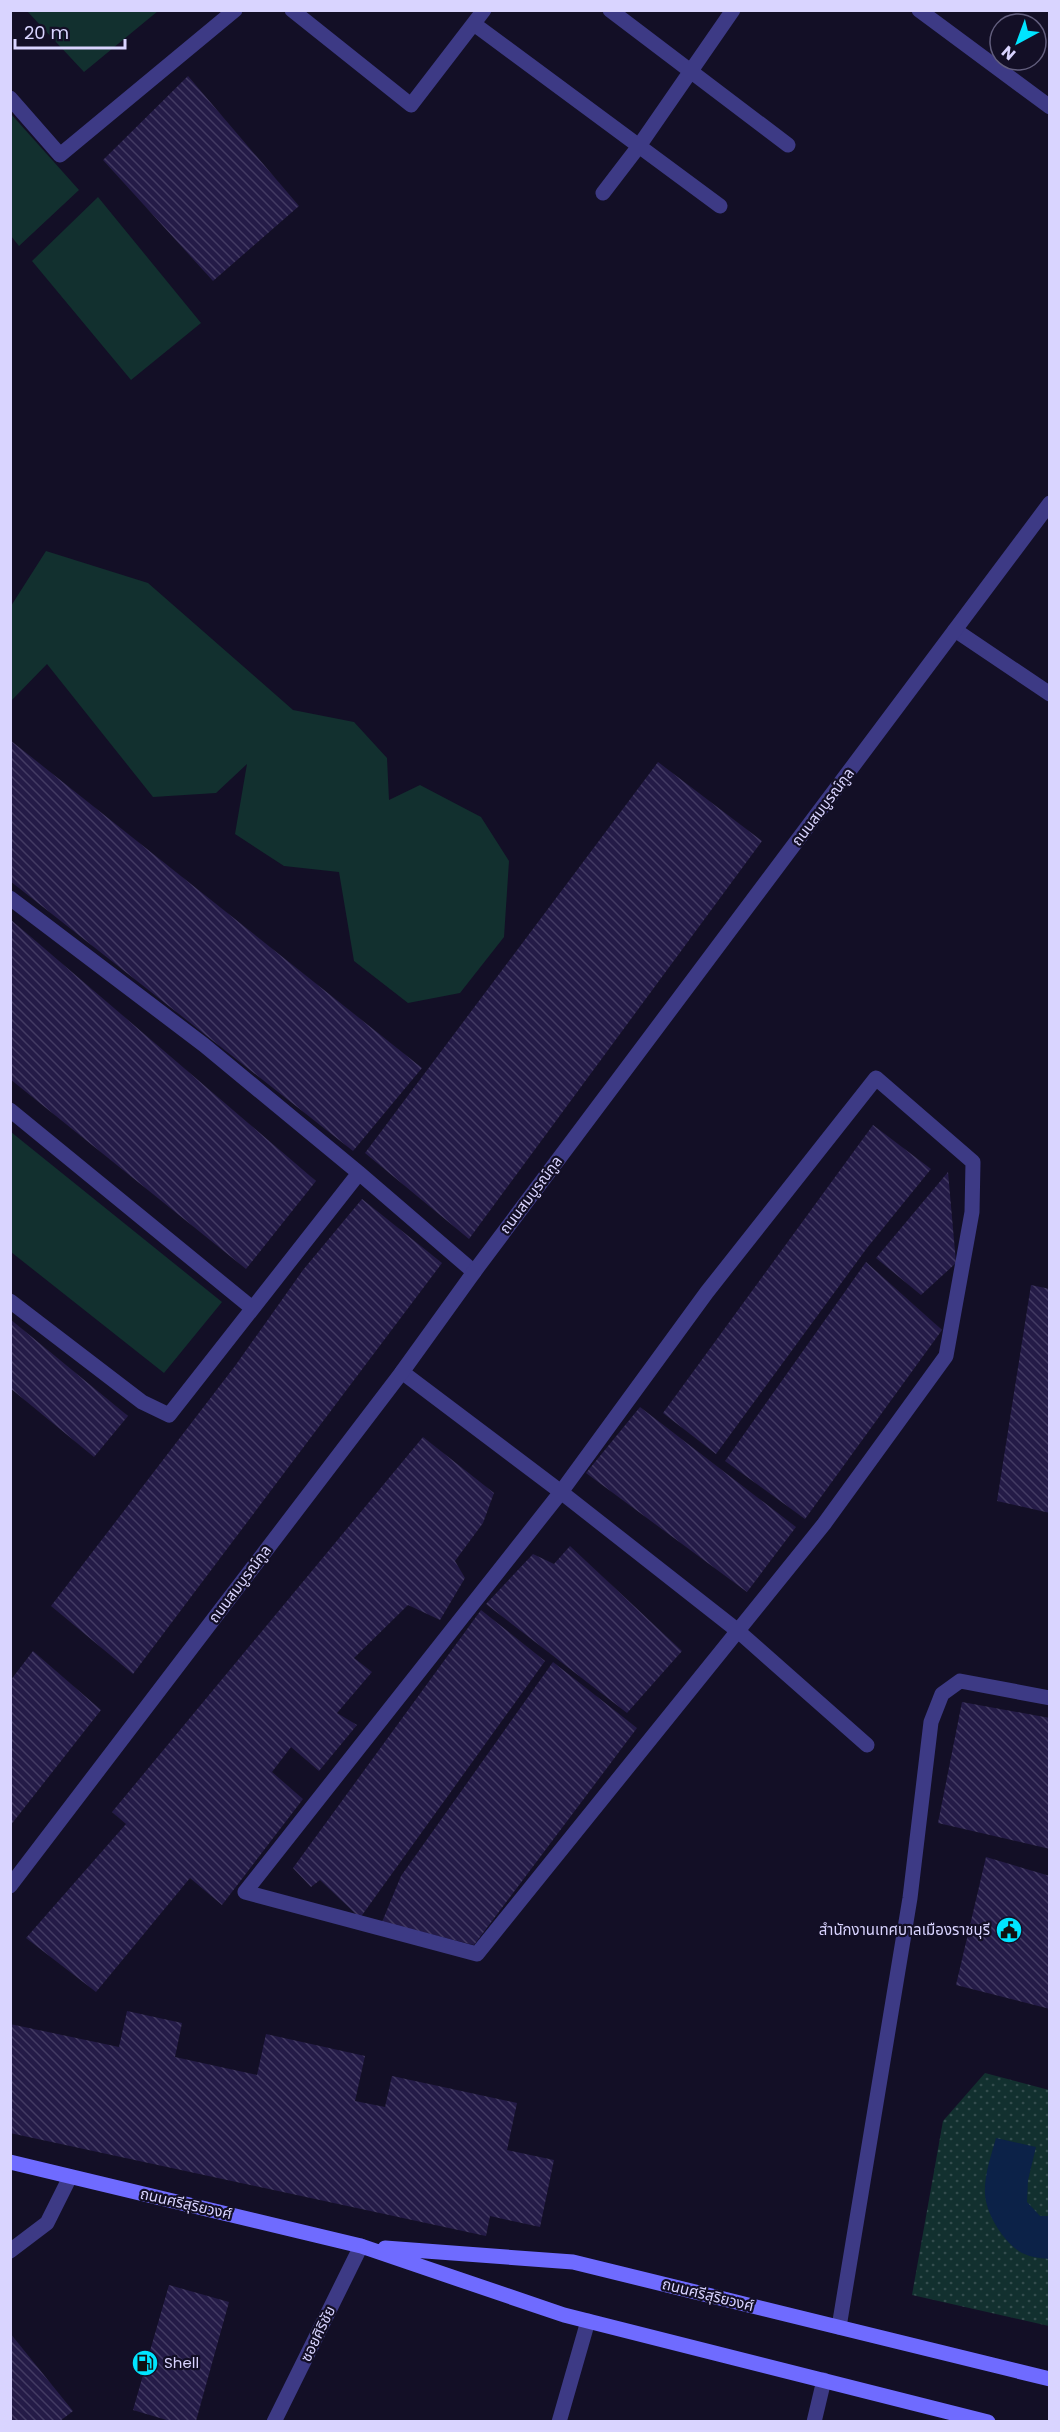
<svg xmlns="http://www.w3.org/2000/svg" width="1060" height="2432" viewBox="0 0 1060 2432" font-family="Poppins,'Noto Sans Thai',sans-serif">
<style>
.grass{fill:#12302f}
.park{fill:url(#park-dots)}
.water{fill:#0c2248}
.building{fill:url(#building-back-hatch)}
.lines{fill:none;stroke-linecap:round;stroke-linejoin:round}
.service{stroke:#3d3a85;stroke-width:15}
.minor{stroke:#3d3a85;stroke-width:15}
.tertiary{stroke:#3d3a85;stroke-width:15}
.secondary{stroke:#6f6bff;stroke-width:15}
.labels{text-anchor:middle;stroke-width:4.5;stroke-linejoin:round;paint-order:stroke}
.street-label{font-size:15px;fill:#d9d4ff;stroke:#130f26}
.poi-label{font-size:15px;fill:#d9d4ff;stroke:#130f26;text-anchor:end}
</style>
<defs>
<pattern id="park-dots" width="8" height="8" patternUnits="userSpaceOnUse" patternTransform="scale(1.5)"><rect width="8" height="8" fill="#12302f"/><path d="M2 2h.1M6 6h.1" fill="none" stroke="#344d4e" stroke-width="1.8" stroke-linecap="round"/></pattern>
<pattern id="building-back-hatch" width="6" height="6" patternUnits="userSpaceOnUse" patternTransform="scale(1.5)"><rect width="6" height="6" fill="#241b47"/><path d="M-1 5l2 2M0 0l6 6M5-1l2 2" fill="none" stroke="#433b63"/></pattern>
</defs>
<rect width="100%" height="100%" fill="#130f26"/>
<path class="grass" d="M27 11H158L84 72Z
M11 114 79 190 19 246 11 236Z
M98 197 201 323 131 380 32 261Z
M46 551 148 583 293 710 354 722 387 758 389 800 420 785 481 817 509 861 504 937 460 993 408 1003 354 961 339 872 284 866 235 834 247 764 216 793 153 797 47 664 11 701V606Z
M11 1132 222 1302 164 1373 11 1252Z"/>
<path class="park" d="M985 2073 1049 2090V2326L912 2295 943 2121Z"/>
<path class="water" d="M996 2138 1036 2147 1028 2180 1027 2202 1040 2216H1049V2259C1040 2258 1030 2257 1022 2253 1004 2243 986 2214 985 2194 984 2176 991 2156 996 2138Z"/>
<path class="building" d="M188 76 299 206 213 281 103 160Z
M10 740 422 1068 353 1151 10 881Z
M658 762 762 841 469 1239 365 1153Z
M10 919 316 1181 246 1269 10 1079Z
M873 1125 931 1169 867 1248 716 1454 663 1413Z
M948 1172 956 1263 921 1295 876 1258Z
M362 1199 442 1263 133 1674 51 1606 235 1366 303 1270Z
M866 1262 942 1330 805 1519 725 1461Z
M1031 1285 1050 1289V1513L997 1501Z
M10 1319 128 1416 94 1457 10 1388Z
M640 1407 796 1527 747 1592 586 1473Z
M423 1437 494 1493 483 1523 455 1561 465 1578 440 1620 408 1605 354 1658 372 1672 337 1713 357 1725 319 1771 291 1747 272 1772 303 1799 222 1905 190 1878 96 1992 26 1938 126 1824 112 1812Z
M570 1546 682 1651 627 1713 486 1604 533 1554 554 1564Z
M481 1610 545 1661 360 1918 320 1880 311 1887 293 1868Z
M33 1651 101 1710 10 1826V1681Z
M553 1662 637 1728 474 1945 382 1922 401 1876Z
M962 1702 1050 1718V1849L938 1823Z
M986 1857 1050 1876V2009L956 1985Z
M127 2011 182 2023 175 2057 257 2075 266 2034 365 2056 355 2101 385 2107 392 2076 517 2103 507 2150 554 2160 540 2227 490 2216 486 2236 10 2133V2024L119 2047Z
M169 2285 229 2302 196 2421H170L133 2410Z
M10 2333 73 2411 60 2421H10Z"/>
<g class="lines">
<path class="service" d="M292 10 411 105 484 10
M610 10 788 145
M474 24 720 206
M10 98 60 155 235 10
M603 193 639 146 733 10
M839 2327 910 1898 931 1722 942 1694 960 1681 1050 1698
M814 2422 824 2380"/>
<path class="minor" d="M919 10 1050 107
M955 630 1050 694
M10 898 204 1045 359 1173 474 1272
M876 1078 973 1162 972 1212 946 1356 824 1524 477 1954 245 1892 561 1492 707 1292Z
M10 1110 252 1308
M10 1301 142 1402 169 1415 359 1173
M402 1372 561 1492 738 1631 867 1745
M10 2251 47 2223 70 2177
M274 2422 361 2246
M559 2422 588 2321"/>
<path class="tertiary" d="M10 1886 402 1372 474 1272 1050 503"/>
<path class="secondary" d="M10 2162 361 2246 564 2315 988 2422
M385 2248 573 2262 1050 2379"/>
</g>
<defs>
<symbol id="civic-disc" viewBox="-11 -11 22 22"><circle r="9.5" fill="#00e5ff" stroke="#130f26"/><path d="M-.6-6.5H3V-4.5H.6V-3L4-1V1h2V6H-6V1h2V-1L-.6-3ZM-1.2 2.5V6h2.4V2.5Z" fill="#111"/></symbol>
<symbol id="fuel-disc" viewBox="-11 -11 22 22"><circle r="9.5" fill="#00e5ff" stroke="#130f26"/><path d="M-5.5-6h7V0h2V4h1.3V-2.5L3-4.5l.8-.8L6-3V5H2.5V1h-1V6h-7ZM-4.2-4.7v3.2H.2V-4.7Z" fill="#111"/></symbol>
</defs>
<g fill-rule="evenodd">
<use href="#civic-disc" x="994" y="1915" width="30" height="30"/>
<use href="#fuel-disc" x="130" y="2348" width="30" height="30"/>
</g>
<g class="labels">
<g class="street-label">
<text transform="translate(823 807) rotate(-53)" y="5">ถนนสมบูรณ์กูล</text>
<text transform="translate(531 1195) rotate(-53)" y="5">ถนนสมบูรณ์กูล</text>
<text transform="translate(240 1584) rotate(-53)" y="5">ถนนสมบูรณ์กูล</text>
<text transform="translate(186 2204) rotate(13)" y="5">ถนนศรีสุริยวงศ์</text>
<text transform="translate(708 2295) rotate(14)" y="5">ถนนศรีสุริยวงศ์</text>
<text transform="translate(318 2334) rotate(-64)" y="5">ซอยศิริชัย</text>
</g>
<g class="poi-label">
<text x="990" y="1935">สำนักงานเทศบาลเมืองราชบุรี</text>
<text x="164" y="2368" text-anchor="start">Shell</text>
</g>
</g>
<rect width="1060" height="2432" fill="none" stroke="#d9d4ff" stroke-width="24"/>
<g transform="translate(1018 42) rotate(221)"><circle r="28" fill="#130f26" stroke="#625e7d" stroke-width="1.5"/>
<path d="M0-4.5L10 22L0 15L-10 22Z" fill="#00e5ff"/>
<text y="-9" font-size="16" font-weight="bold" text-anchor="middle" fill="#d9d4ff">N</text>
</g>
<path d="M15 39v9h110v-9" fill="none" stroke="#d9d4ff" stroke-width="3"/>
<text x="24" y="39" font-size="18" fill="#d9d4ff" stroke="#130f26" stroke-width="4.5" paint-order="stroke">20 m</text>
</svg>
